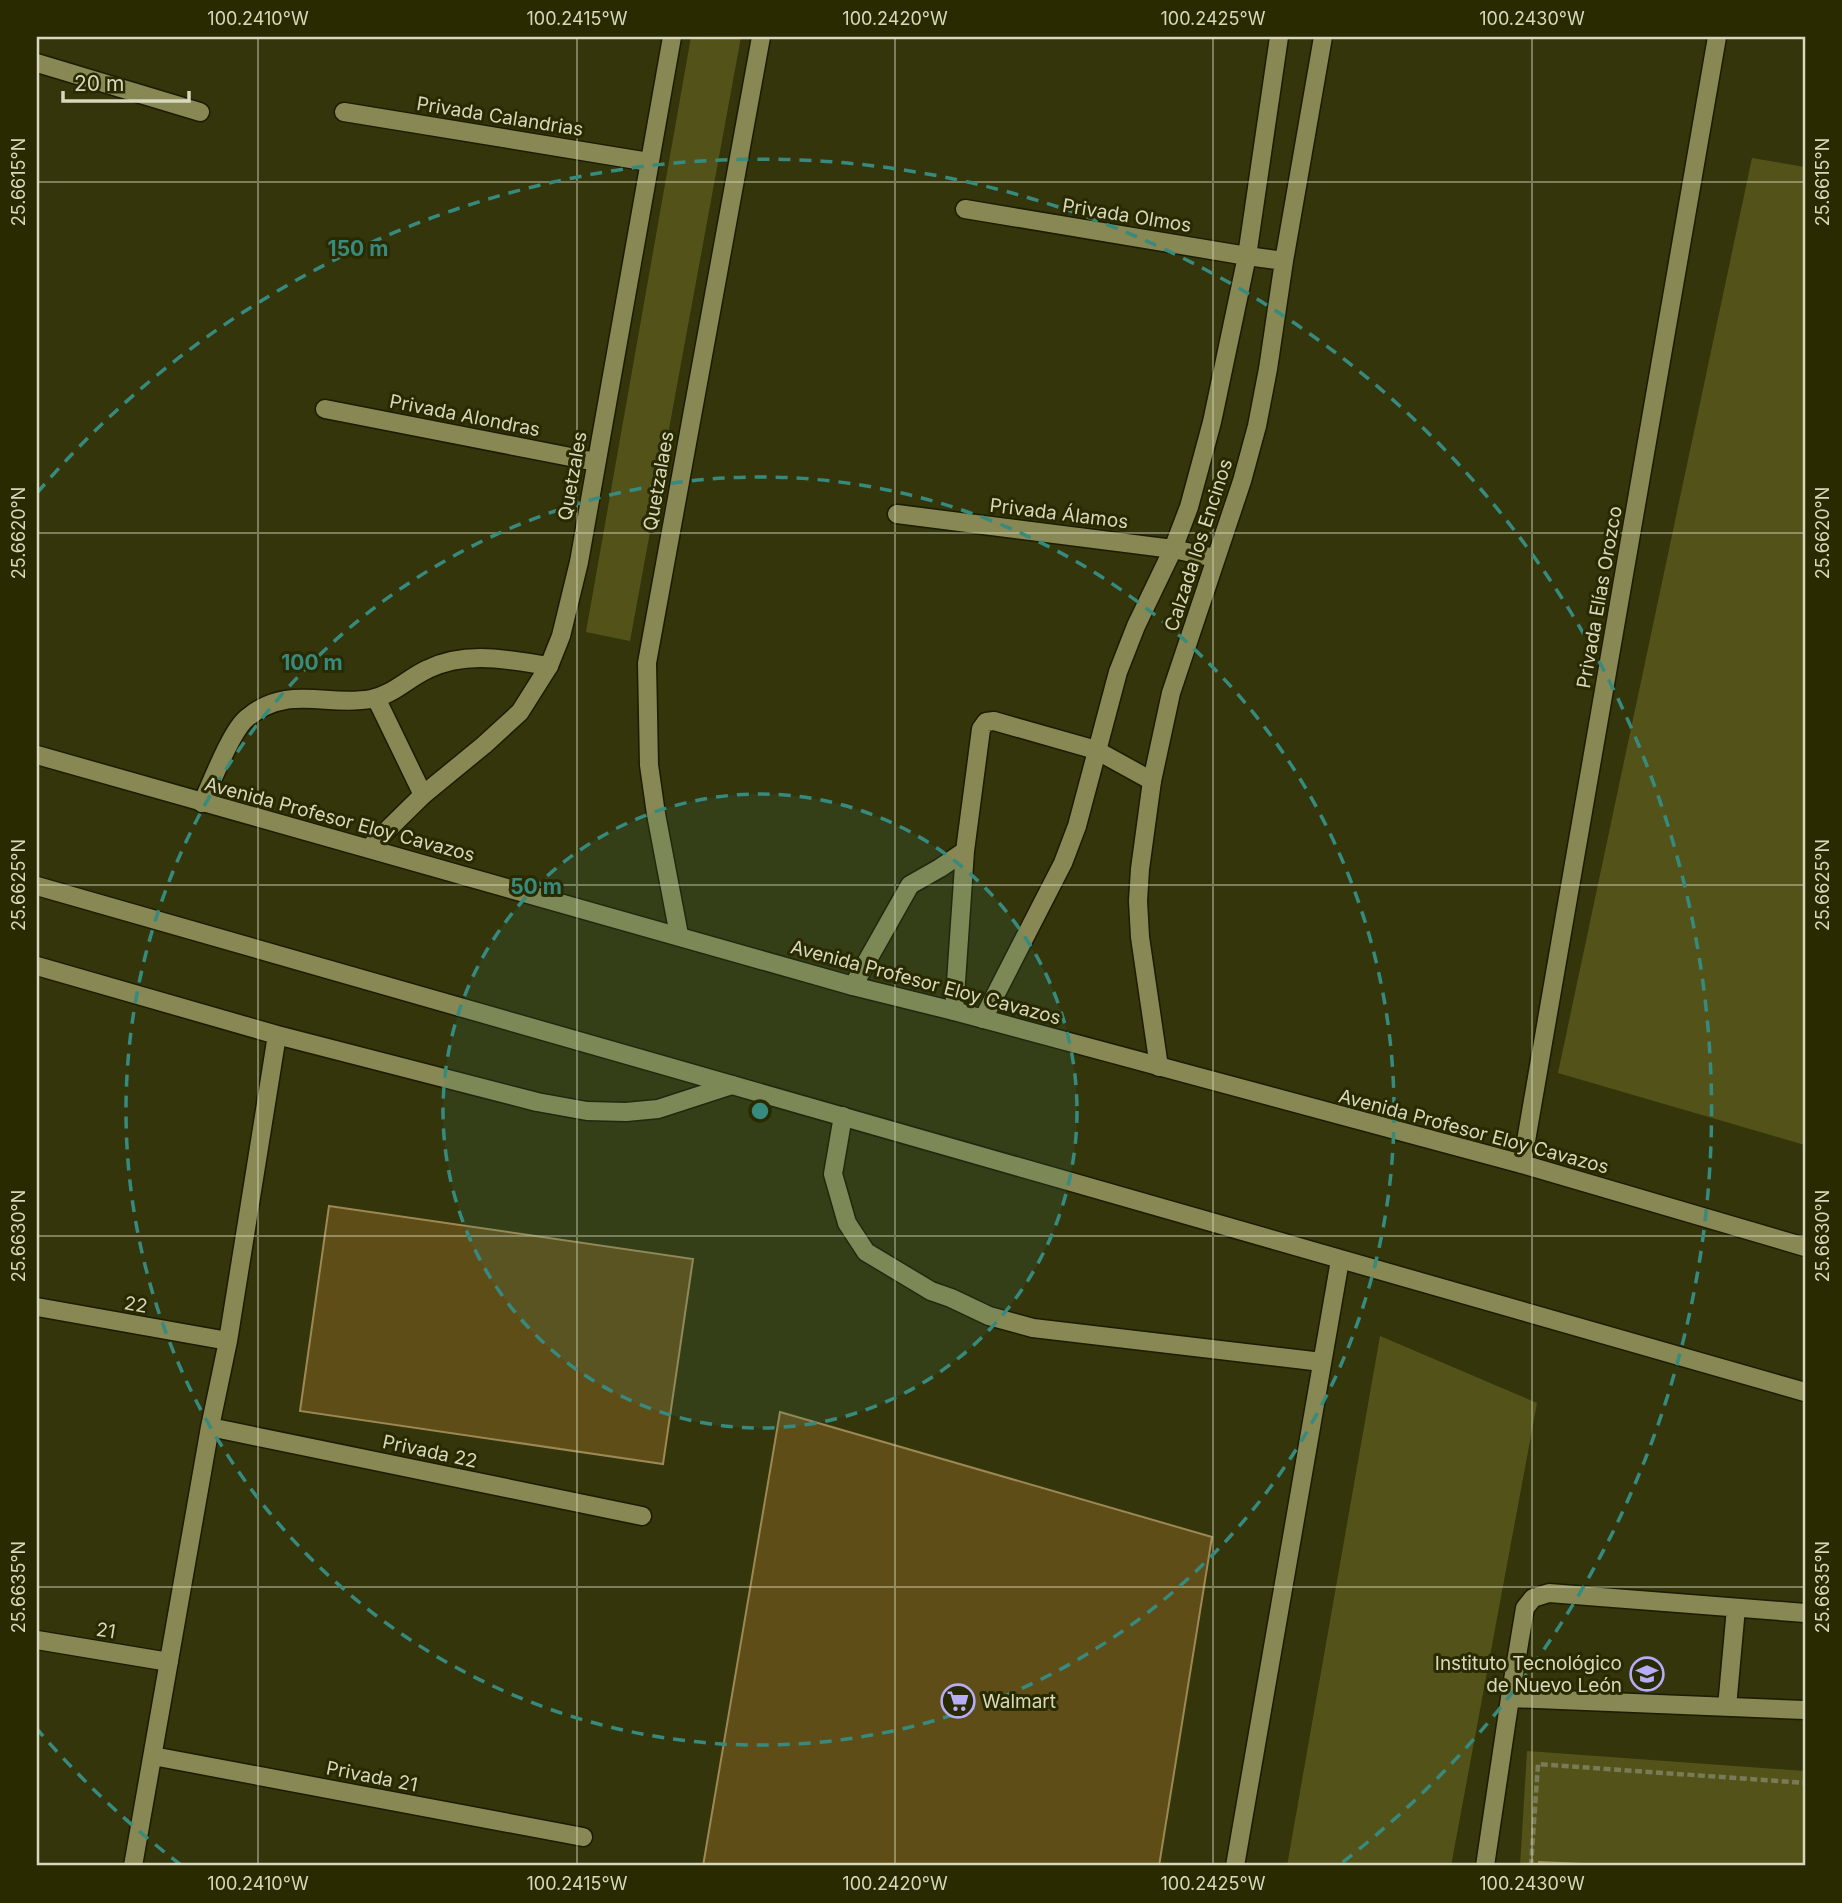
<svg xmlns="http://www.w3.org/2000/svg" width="1842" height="1903" viewBox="0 0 1842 1903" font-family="Inter,sans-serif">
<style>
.green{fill:#535319}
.building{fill:#5f4d17;stroke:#9c8854;stroke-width:2}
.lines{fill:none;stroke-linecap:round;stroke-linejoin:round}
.service-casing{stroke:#1b1c01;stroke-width:21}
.minor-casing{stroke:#1b1c01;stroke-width:21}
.secondary-casing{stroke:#1b1c01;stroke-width:21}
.path{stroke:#797a56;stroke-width:4.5;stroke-dasharray:7 3.5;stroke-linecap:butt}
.service{stroke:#878853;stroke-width:18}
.minor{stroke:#878853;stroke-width:18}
.secondary{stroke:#878853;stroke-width:18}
.ticks{fill:none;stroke:#d7d8bd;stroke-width:2;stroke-opacity:0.45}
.ring{fill:none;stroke:#378a7e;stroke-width:3.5;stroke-dasharray:12 9}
.labels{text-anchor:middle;stroke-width:6;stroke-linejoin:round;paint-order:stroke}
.street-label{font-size:19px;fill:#d7d8bd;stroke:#2a2a01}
.poi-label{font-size:19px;fill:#d7d8bd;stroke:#2a2a01;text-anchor:end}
.centre{fill:#378a7e;stroke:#2a2a01;stroke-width:3.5}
.ring-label{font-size:21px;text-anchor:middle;font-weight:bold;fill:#378a7e;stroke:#2a2a01;stroke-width:6;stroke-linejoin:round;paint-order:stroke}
.neatline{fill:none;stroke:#d7d8bd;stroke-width:2.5}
.ticks-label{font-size:18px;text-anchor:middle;fill:#d7d8bd}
</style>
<rect width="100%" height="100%" fill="#34350b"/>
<path class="green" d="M691 37H741L630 641 586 632Z
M1752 158 1805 167V1145L1558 1073Z
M1380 1336 1537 1403 1451 1866H1287Z
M1527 1751 1805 1771V1866H1520Z"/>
<path class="building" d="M329 1206 693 1259 663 1464 300 1411Z
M780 1412 1212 1537 1159 1866H703Z
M1539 1862 1626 1866H1539Z"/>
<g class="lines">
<defs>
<path id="service" d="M376 698 423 795
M202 803C212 782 231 731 247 718 287 684 327 707 371 699 393 695 408 678 428 669 467 650 509 660 549 666
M853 986 910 885 940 868 965 851
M954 1011 965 851 981 729 986 722 994 721 1096 750 1152 781
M843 1116 833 1174 847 1223 866 1252 931 1291 951 1298 989 1316 1033 1328 1322 1362
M1510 1698 1805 1710
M1727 1707 1736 1608
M1235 1866 1340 1260
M1485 1866 1510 1698 1525 1608 1533 1598 1549 1593 1805 1613"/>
<path id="minor" d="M37 63 200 112
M344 112 649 162
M965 209 1247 256 1284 261
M325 409 596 462
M897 514 1173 549 1215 558
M369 848 423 795 484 745 520 712 549 666 561 636 579 562 672 37
M679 935 656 814 649 765 647 663 761 37
M37 966 277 1035 537 1102 587 1111 626 1112 658 1109 732 1085
M983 1019 1063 863 1077 826 1118 672 1136 626 1173 549 1189 507 1212 422 1247 256 1279 37
M1159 1067 1140 937 1138 901 1140 869 1152 781 1171 693 1242 481 1257 426 1268 369 1284 261 1323 37
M1522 1164 1717 37
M37 1307 228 1341
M210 1427 642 1516
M37 1640 169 1662
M153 1756 583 1837
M133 1866 210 1427 228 1341 277 1035"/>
<path id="secondary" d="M37 755 853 986 954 1011 1522 1164 1805 1247
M37 886 1805 1392"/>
</defs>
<use href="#service" class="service-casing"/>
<use href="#minor" class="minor-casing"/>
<use href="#secondary" class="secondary-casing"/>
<path class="path" d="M1531 1866 1538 1764 1805 1783"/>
<use href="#service" class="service"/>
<use href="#minor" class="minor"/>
<use href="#secondary" class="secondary"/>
</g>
<path class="ticks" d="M258 37V1866M577 37V1866M895 37V1866M1213 37V1866M1532 37V1866M37 182H1805M37 533H1805M37 885H1805M37 1236H1805M37 1587H1805"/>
<circle cx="760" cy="1111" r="317" fill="#378a7e" fill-opacity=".12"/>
<g class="ring">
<circle cx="760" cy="1111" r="317"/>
<circle cx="760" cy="1111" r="634"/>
<path d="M181 1865A951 951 0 0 1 37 1729M37 493A951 951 0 1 1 1339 1865"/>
</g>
<defs>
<symbol id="university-ring" viewBox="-11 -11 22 22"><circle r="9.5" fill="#2a2a01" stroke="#b6acf8" stroke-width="1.5"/><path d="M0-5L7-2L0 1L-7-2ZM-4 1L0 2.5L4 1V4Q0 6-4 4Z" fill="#b6acf8"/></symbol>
<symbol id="supermarket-ring" viewBox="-11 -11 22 22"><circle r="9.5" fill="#2a2a01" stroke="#b6acf8" stroke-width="1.5"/><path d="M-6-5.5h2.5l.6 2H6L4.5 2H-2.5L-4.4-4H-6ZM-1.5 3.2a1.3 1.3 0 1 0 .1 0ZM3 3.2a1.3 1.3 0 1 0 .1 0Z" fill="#b6acf8"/></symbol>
</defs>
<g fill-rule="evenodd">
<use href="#university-ring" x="1628" y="1655" width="38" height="38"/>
<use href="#supermarket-ring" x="939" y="1682" width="38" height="38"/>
</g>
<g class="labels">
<g class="street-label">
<text transform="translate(500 116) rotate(9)" y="7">Privada Calandrias</text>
<text transform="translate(1127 215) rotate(9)" y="7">Privada Olmos</text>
<text transform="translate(465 415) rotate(11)" y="7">Privada Alondras</text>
<text transform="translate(572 476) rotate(-80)" y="7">Quetzales</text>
<text transform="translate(658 481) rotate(-80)" y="7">Quetzalaes</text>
<text transform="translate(1059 513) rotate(7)" y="7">Privada Álamos</text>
<text transform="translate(1198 545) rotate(-72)" y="7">Calzada los Encinos</text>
<text transform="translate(1599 597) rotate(-80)" y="7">Privada Elías Orozco</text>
<text transform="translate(340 819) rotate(15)" y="7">Avenida Profesor Eloy Cavazos</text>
<text transform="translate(926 982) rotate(15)" y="7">Avenida Profesor Eloy Cavazos</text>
<text transform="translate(1474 1131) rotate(15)" y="7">Avenida Profesor Eloy Cavazos</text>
<text transform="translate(136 1304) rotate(10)" y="7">22</text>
<text transform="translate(430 1451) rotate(12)" y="7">Privada 22</text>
<text transform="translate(106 1630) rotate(9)" y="7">21</text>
<text transform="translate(372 1776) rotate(11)" y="7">Privada 21</text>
</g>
<g class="poi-label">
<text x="1622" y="1670">Instituto Tecnológico<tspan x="1622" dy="22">de Nuevo León</tspan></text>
<text x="982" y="1708" text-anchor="start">Walmart</text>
</g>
</g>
<circle cx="760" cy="1111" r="10" class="centre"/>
<g class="ring-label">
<text x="358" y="256">150 m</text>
<text x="312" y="670">100 m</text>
<text x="536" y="894">50 m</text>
</g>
<rect width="1842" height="1903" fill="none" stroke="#2a2a01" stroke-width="77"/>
<path d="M63 91v10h126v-10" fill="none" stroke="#d7d8bd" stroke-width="3.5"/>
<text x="74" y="91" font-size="21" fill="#d7d8bd" stroke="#2a2a01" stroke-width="5" paint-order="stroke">20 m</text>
<rect x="38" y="38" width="1766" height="1826" class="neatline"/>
<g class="ticks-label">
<text x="258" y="25">100.2410°W</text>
<text x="577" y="25">100.2415°W</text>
<text x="895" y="25">100.2420°W</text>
<text x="1213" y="25">100.2425°W</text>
<text x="1532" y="25">100.2430°W</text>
<text transform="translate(1823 182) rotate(-90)" y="6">25.6615°N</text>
<text transform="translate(19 182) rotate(-90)" y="6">25.6615°N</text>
<text transform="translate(1823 533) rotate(-90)" y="6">25.6620°N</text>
<text transform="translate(19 533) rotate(-90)" y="6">25.6620°N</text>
<text transform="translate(1823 885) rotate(-90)" y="6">25.6625°N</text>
<text transform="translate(19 885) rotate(-90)" y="6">25.6625°N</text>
<text transform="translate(1823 1236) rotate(-90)" y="6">25.6630°N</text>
<text transform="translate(19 1236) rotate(-90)" y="6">25.6630°N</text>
<text transform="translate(1823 1587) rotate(-90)" y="6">25.6635°N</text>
<text transform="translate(19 1587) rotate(-90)" y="6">25.6635°N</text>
<text x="258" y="1890">100.2410°W</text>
<text x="577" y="1890">100.2415°W</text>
<text x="895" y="1890">100.2420°W</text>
<text x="1213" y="1890">100.2425°W</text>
<text x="1532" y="1890">100.2430°W</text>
</g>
</svg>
